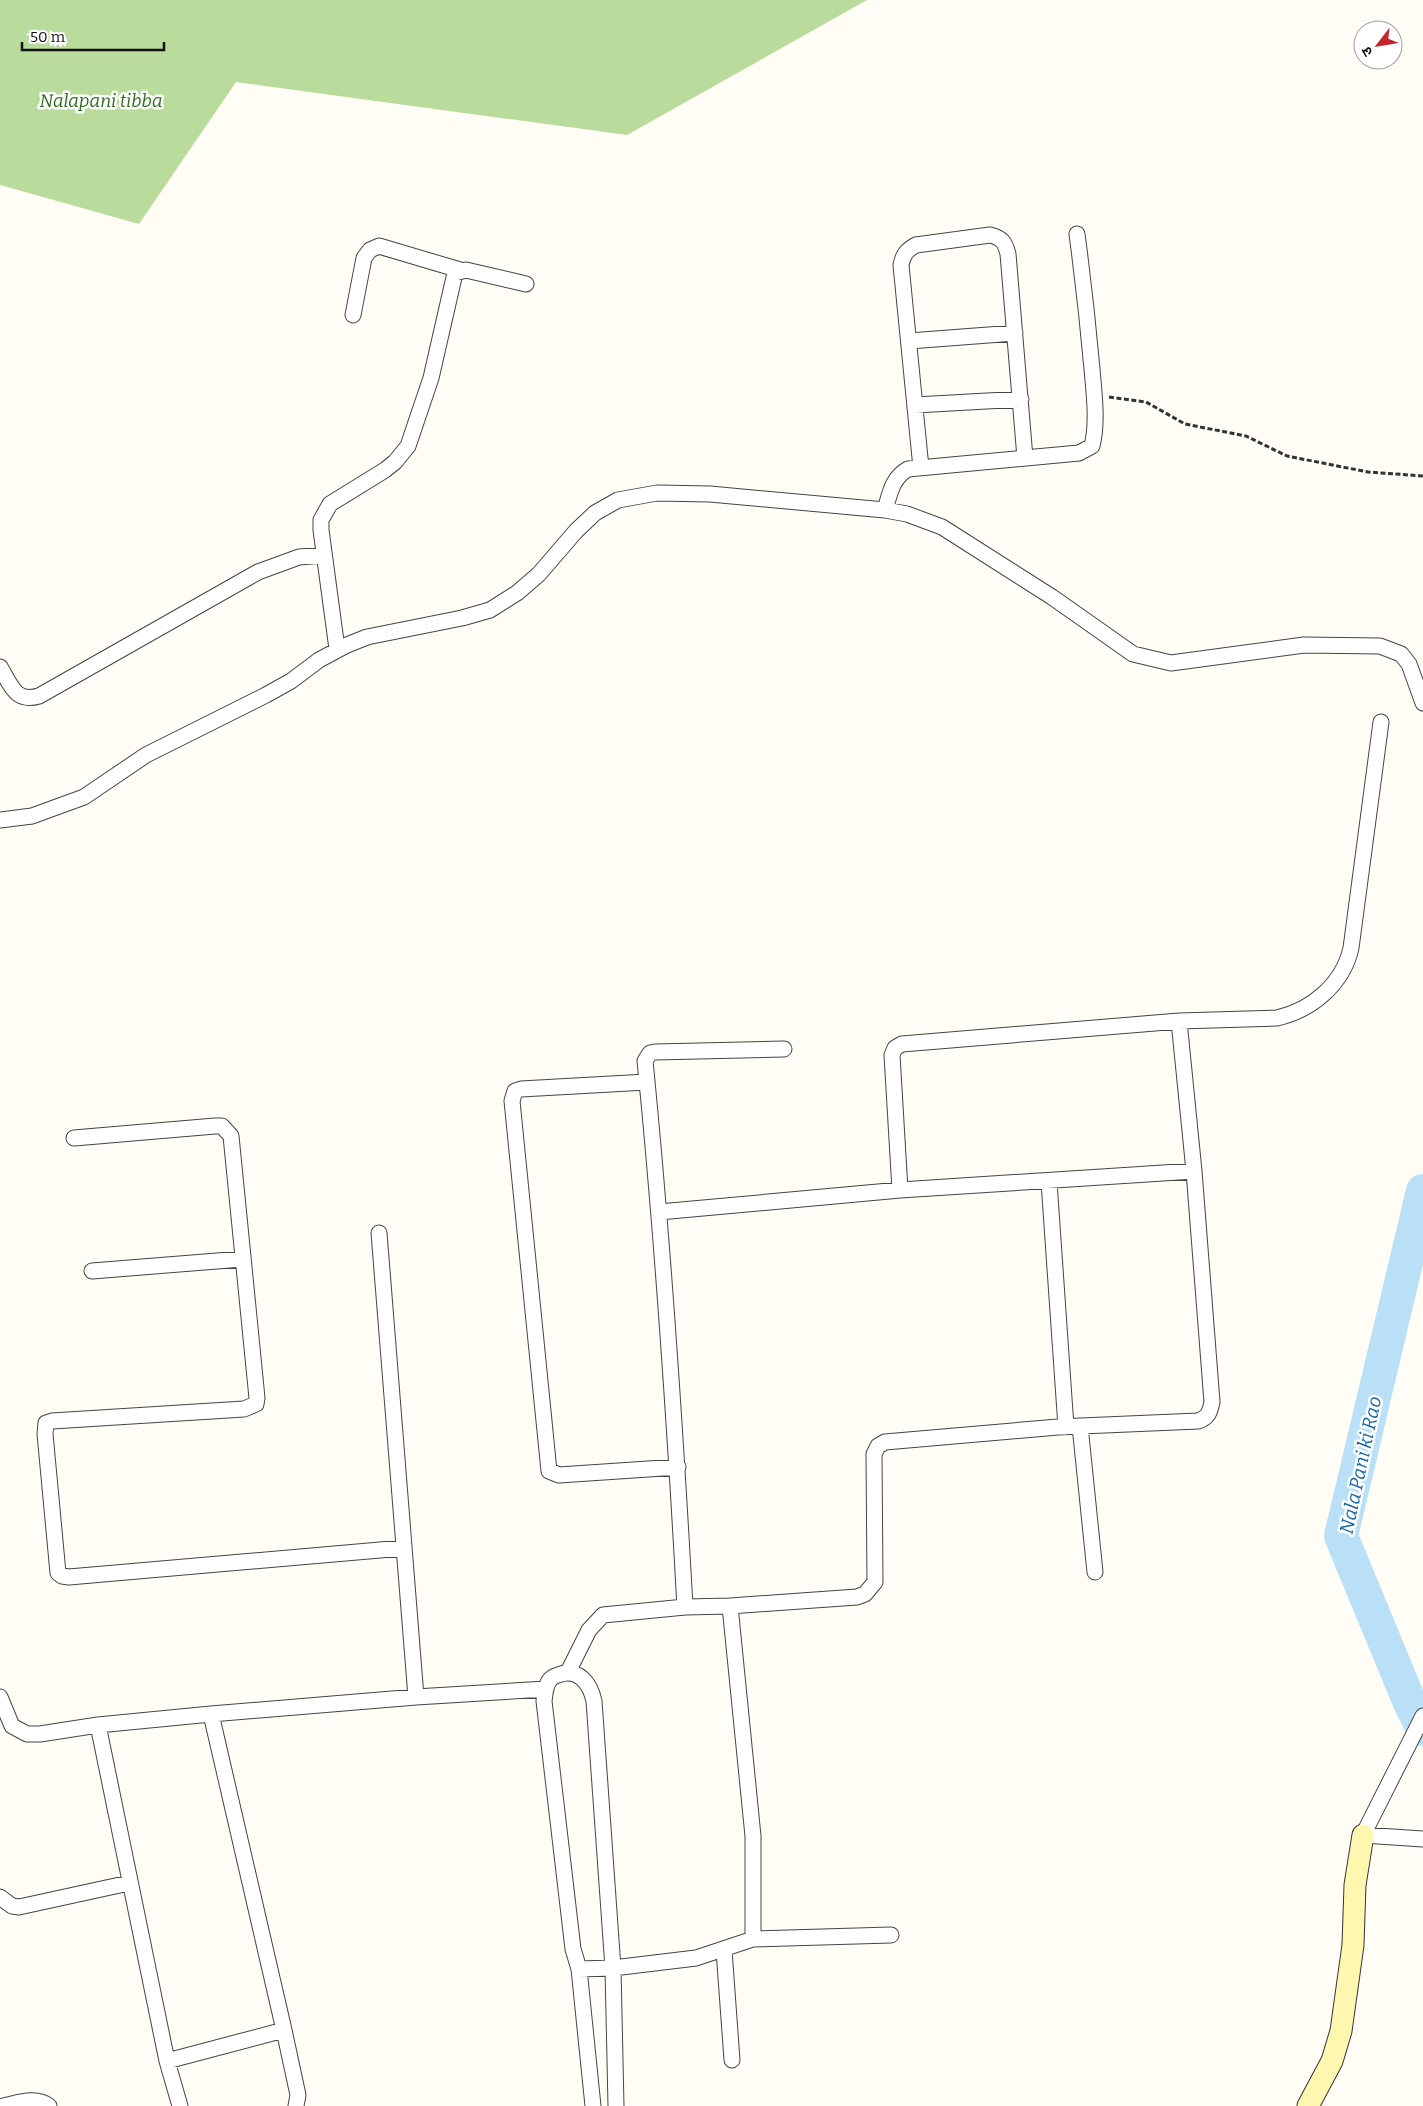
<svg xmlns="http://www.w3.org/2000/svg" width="1423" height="2106" viewBox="0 0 1423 2106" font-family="Bitter,'Noto Sans Devanagari',serif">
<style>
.forest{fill:#b9dc9c}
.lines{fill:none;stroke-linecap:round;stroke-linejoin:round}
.river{stroke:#b9e0f7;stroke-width:34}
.street-casing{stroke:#444;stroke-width:17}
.secondary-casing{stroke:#333;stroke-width:23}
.path{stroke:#333;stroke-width:3;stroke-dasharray:5 2.5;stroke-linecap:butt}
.street{stroke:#fff;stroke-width:15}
.secondary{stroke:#fff6b0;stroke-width:21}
.labels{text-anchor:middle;stroke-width:5;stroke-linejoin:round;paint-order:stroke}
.park-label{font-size:18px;font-style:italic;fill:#2f6b1f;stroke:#fff}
.water-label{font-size:19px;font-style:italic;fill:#1768a6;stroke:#fff}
</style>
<rect width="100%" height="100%" fill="#fffdf5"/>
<path class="forest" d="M0 0H867L627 135 236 82 139 224 0 185Z"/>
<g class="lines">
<path class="river" d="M1423 1191 1341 1536 1410 1703 1423 1729"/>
<defs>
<path id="street" d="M353 315 364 258 370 250 379 246 460 270
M909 341 1015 333
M915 405 1021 399
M921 468 901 265C903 254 907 250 916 245L990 235C1002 238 1005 242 1008 254L1025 458
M885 510C890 493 892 478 908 469L1079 453 1092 446C1098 422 1094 393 1092 369 1088 324 1083 279 1077 234
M337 649 321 530V520L330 504 385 470 395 462 408 446 431 378 455 273 466 270 526 284
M0 667C11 685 15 703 39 696L258 572 299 557 324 555
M0 820 32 816 84 797 146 755 266 695 291 681 319 660 347 645 367 637 462 618 490 610 517 593 539 574 576 531 595 513 618 500 657 493 710 494 885 510 907 514 942 527 1052 597 1133 654 1171 663 1304 645 1380 646 1401 654 1409 664 1423 703
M647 1082 521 1089 515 1091 512 1101 549 1471 559 1475 678 1467
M74 1138 215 1126H222L231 1136 257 1398 256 1404 244 1409 52 1421 46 1423 45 1434 58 1573 62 1576 69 1577 403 1548
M1049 1182 1066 1427
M900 1190 892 1055 895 1048 902 1044 1179 1021 1277 1018C1312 1010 1343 984 1351 948L1381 722
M659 1212 900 1190 1194 1171
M379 1233 416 1697
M92 1271 242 1259
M1080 1426 1095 1572
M730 1606 753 1836V1939
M685 1607C675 1425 663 1242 645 1061L650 1053 655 1052 784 1049
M568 1672 589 1630 603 1615 685 1607 730 1606 857 1597 865 1594 875 1582 874 1454 878 1446 885 1442 1058 1427 1198 1421C1208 1418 1210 1412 1212 1402L1194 1171 1179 1021
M0 1697 12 1726 27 1734H40L98 1725 211 1714 416 1697 546 1689
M211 1714 284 2030 298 2095 296 2106
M1423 1716 1363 1835 1423 1839
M98 1725 167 2061 180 2106
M0 1897 12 1906 19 1907 129 1883
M724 1950 732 2060
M579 1969 613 1968 696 1958 753 1939 891 1935
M167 2061 284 2030
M3 2106C18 2103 36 2096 49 2106
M593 2106 579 1969 573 1949 544 1701C545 1695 545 1687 549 1681 551 1678 554 1676 558 1675 578 1667 590 1683 594 1701L613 1968 616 2106"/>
<path id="secondary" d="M1308 2106 1332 2061 1341 2031 1353 1945 1355 1885 1363 1835"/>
</defs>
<use href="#street" class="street-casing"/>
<use href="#secondary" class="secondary-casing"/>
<path class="path" d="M1109 397 1146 402 1185 424 1246 436 1287 456 1368 472 1423 476"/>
<use href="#street" class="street"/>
<use href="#secondary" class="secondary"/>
</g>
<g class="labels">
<g class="park-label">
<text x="101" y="107">Nalapani tibba</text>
</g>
<g class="water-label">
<text transform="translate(1360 1465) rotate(-78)" y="7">Nala Pani ki Rao</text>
</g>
</g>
<g transform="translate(1378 45) rotate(239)"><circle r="24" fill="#ffffff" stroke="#a0a0a0"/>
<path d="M0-4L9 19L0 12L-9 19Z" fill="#c4262e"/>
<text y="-8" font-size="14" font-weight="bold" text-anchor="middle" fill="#111111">उ</text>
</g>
<path d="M22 42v8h142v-8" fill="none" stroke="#111111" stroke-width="2.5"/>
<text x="30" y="42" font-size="15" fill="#111111" stroke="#ffffff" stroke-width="4" paint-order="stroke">50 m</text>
</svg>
